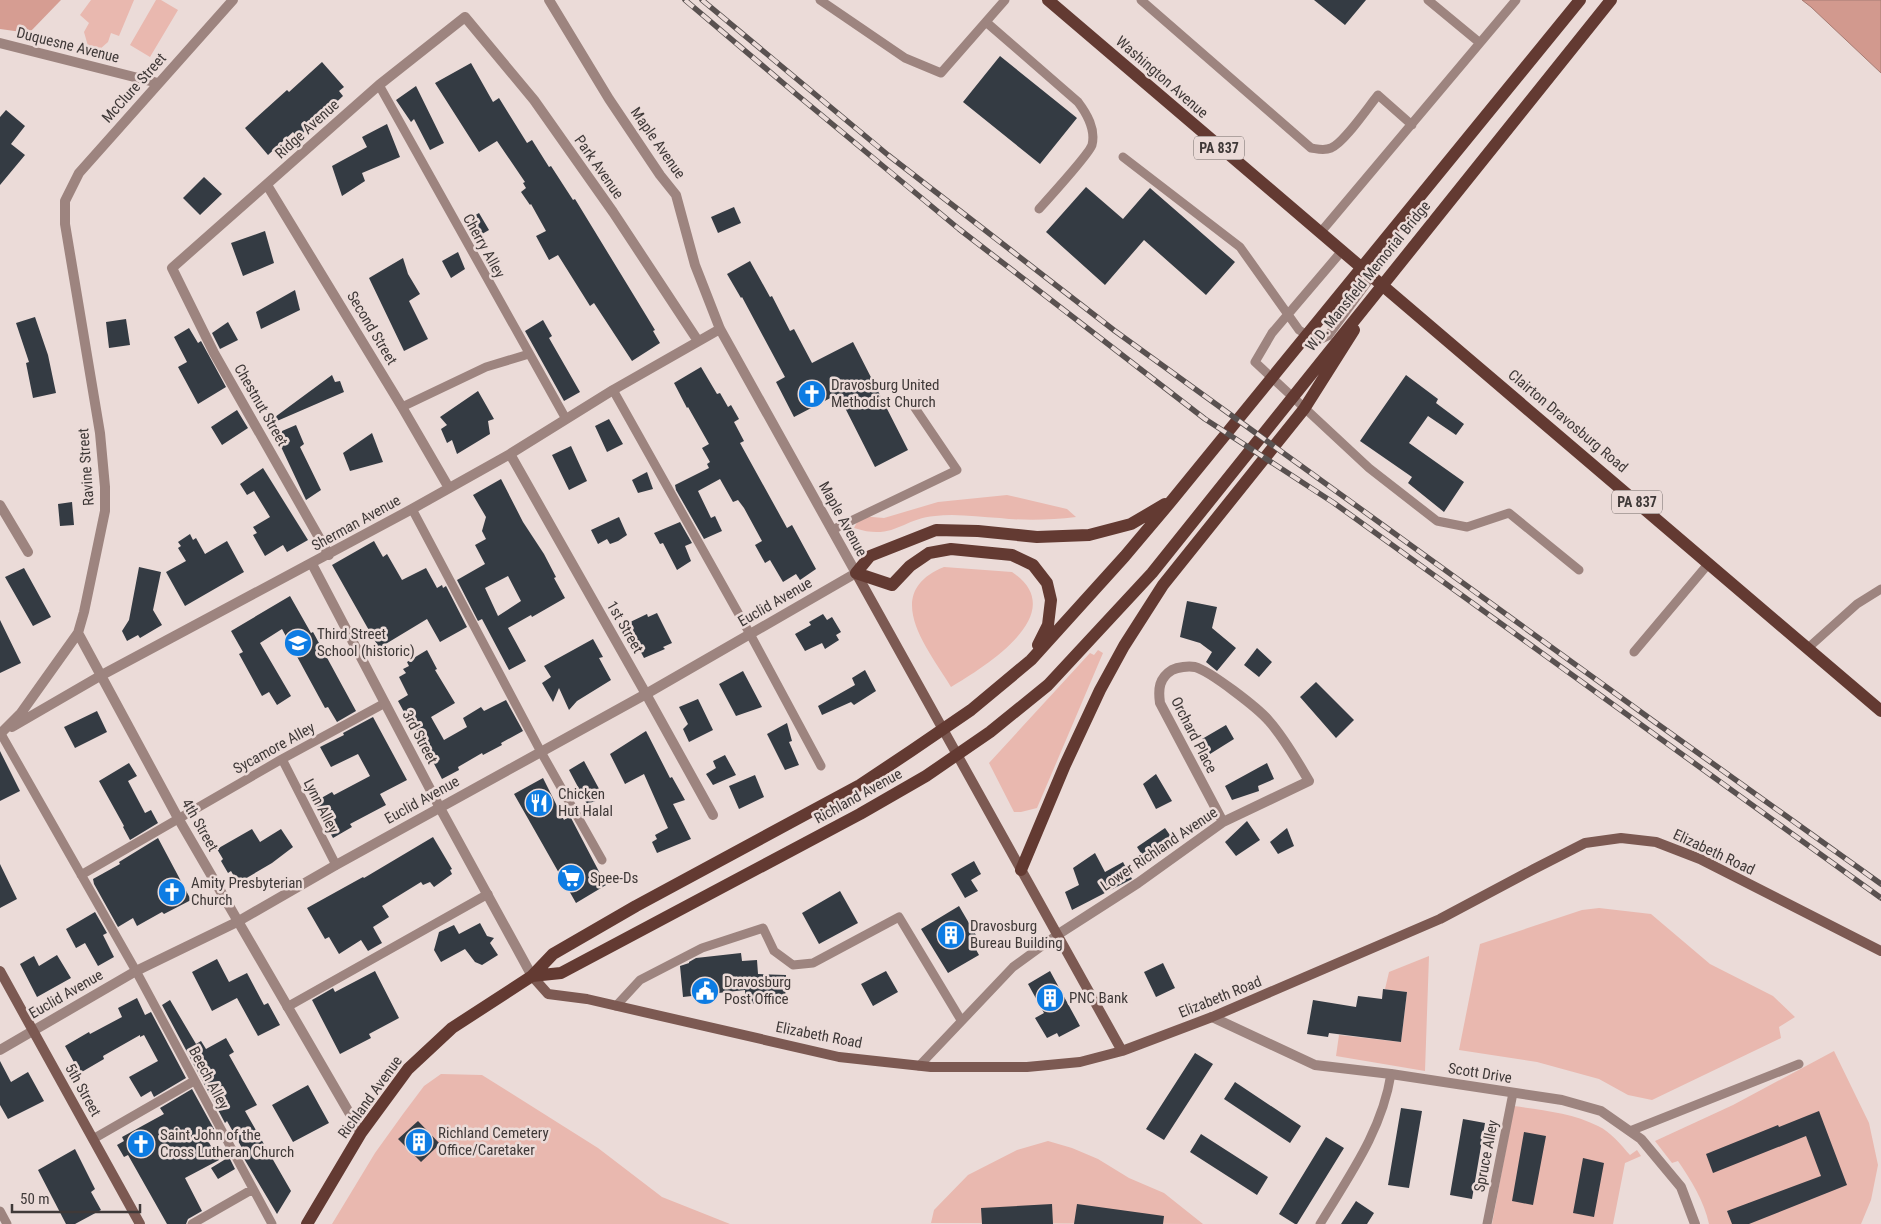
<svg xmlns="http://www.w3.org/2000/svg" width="1881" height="1224" viewBox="0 0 1881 1224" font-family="'Roboto Condensed',sans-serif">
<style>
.green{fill:#e9b8af}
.forest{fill:#d69d92}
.water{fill:#d2998e;stroke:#a67c74}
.building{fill:#343b43;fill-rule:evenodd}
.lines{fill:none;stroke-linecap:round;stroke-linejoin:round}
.lane{stroke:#9d847f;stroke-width:9}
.street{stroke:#9d847f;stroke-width:10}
.secondary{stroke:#7c5952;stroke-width:10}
.primary{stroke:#633a32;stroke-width:12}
.rail-casing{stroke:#595150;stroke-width:5.5}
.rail{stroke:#ebdbd8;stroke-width:4;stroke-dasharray:11;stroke-linecap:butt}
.labels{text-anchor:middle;stroke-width:5;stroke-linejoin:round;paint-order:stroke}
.shield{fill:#ebdbd8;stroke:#736a68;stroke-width:1}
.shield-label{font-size:14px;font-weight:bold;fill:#3f3938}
.street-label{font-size:15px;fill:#3f3938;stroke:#ebdbd8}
.poi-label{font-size:15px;fill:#3f3938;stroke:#ebdbd8;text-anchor:start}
</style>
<rect width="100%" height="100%" fill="#ebdbd8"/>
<path class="green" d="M91 0H134L119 36 111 33 108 42 100 49 88 46 84 32 89 23 80 15Z
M156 0H161L178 10 150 57 130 45Z
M1007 495 1067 509 1076 517C1051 520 1026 521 1000 518 978 517 956 513 935 516 901 519 894 541 854 528L860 516 884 518 938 502Z
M944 567 1012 572C1073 613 984 667 951 687 928 649 880 593 944 567Z
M1098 650 1103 653 1037 808 1021 812H1014L989 763 1090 653 1094 655Z
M1599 908 1651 914 1710 964 1773 996 1795 1017 1779 1027 1781 1038 1652 1100 1628 1095 1599 1079 1537 1062 1459 1050 1480 944 1582 910Z
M1429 956 1425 1071 1336 1056 1339 1035 1401 1042 1407 992 1385 989 1389 972Z
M1834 1051 1869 1123 1878 1165 1871 1200 1861 1224H1709C1704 1201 1691 1180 1678 1161L1672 1163 1655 1141 1733 1105Z
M441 1074 482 1075 598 1148 662 1197 730 1224H332L375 1153 403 1114 424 1086Z
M1514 1106C1542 1110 1573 1113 1598 1126 1611 1132 1621 1145 1630 1155L1637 1150 1641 1156 1625 1163 1613 1224H1492Z
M1048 1141 1072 1148 1098 1159 1129 1178 1164 1193 1203 1224 931 1223 934 1210 968 1175 1017 1150Z"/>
<path class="forest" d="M0 0H61L29 33 0 29Z"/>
<path class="water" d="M1802 0H1881V73L1811 7Z"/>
<path class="building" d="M1314 0H1366L1345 25Z
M1000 56 1077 118 1040 164 963 102Z
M322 62 344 87 339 91 343 96 298 138 293 132 268 155 245 128 287 90 289 92Z
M471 63 493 102 499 98 527 143 532 140 549 167 551 166 573 200 575 199 655 330 653 331 660 343 632 361 594 303 590 306 558 255 549 260 536 236 546 231 531 204 530 205 521 192 526 188 523 183 525 182 497 141 479 152 435 83Z
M416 86 444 143 430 150 414 119 411 122 396 100Z
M6 110 25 126 11 144 25 155 0 185V117Z
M387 124 400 157 362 173 365 181 342 196 332 166 367 147 362 137Z
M204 177 222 194 200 215 183 198Z
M1086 187 1123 219 1150 188 1235 262 1206 295 1144 240 1105 285 1046 232Z
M734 207 741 223 718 233 711 217Z
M479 213 489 230 475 238 465 221Z
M265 231 274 263 243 276 231 243Z
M458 252 465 269 451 278 442 261Z
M403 258 408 274 420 294 409 301 428 339 404 351 369 278Z
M750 261 770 297 772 296 790 331 794 329 812 363 853 342 908 450 875 467 838 394 794 417 776 382 785 377 742 297 741 298 727 274Z
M295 290 300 310 261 329 256 312Z
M35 317 48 355 56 393 33 398 26 363 29 362 16 323Z
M126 319 130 345 109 348 106 322Z
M543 320 552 336 549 338 580 392 564 401 525 331Z
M228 322 238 340 220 349 212 333Z
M189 328 198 343 201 341 226 387 198 404 178 367 187 362 174 337Z
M701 367 717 394 720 393 728 407 731 405 739 419 734 422 744 441 740 443 787 528 792 525 816 569 800 580 796 574 783 582 770 560 765 563 755 545 762 541 744 508 738 500 733 502 720 479 698 491 711 518 715 516 722 531 704 539 676 490 675 485 709 468 707 464 710 462 702 448 709 444 688 407 687 408 674 383Z
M332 375 335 382 340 381 344 392 277 421 275 417Z
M1406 375 1438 399 1436 403 1464 424 1456 435 1428 416 1409 443 1464 482 1444 512 1408 483 1412 477 1360 441Z
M478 391 494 419 488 421 490 434 457 454 452 440 447 443 441 429 447 425 440 417Z
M237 410 248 428 222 445 211 427Z
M609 419 623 444 607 452 595 426Z
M296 425 304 444 300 447 321 490 306 500 275 434Z
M372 433 383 462 350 471 343 453Z
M571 446 587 481 569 490 552 455Z
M263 468 308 540 287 552 283 545 265 556 253 535 257 533 253 527 270 517 254 491 247 495 240 484Z
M647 472 653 489 638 493 632 480Z
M501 479 523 522 544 554 556 577 554 578 565 598 532 617 531 615 508 628 526 661 509 670 482 619 478 621 457 580 485 564 475 545 486 539 482 531 486 517 473 495ZM508 576 521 601 498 616 485 588Z
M72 502 74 525 60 526 58 504Z
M619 517 627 535 618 541 610 544 607 539 598 544 591 530Z
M680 522 692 543 685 546 691 561 677 570 663 543 660 544 654 533Z
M190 534 193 540 196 538 205 554 227 541 244 572 185 606 166 572 186 561 178 548 181 546 178 542Z
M374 541 383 557 387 554 402 580 426 568 437 588 442 585 443 588 446 586 467 627 440 642 427 619 379 648 332 565Z
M139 567 161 572 153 610 162 625 140 638 138 635 127 641 122 631 129 620Z
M24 568 51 617 33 626 5 577Z
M290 596 311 633 313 632 356 711 337 722 328 707 325 708 282 629 260 643 291 696 277 705 269 692 262 696 239 654 243 652 231 631Z
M1187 601 1217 607 1212 628 1236 648 1217 671 1206 662 1212 652 1200 643 1180 637Z
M657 613 672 643 663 647 665 649 644 658 626 624 647 614 648 617Z
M823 614 827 620 832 617 841 632 836 635 839 640 825 649 822 643 805 651 795 634 811 625 809 622Z
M0 620 21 663 0 673Z
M593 639 603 657 599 658 611 680 577 701 569 710 559 688 553 702 542 683 551 677 544 666Z
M1257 648 1272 662 1259 677 1244 665Z
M427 650 437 669 435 670 455 703 431 717 444 740 467 727 463 718 481 707 484 711 506 700 523 731 501 743 502 745 483 755 482 753 458 767 459 770 442 779 411 720 409 721 398 701 408 695 399 677 406 673 403 669 409 666 407 662Z
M865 670 876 691 854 705 851 702 822 715 818 706 855 685 852 678Z
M743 671 762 707 736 716 719 684Z
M1316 682 1354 720 1336 738 1300 697Z
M698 699 713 730 689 742 683 729 688 724 679 707Z
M97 711 107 732 75 748 64 727Z
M373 717 407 780 380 794 386 805 350 824 352 827 333 838 315 806 317 805 316 801 332 792 334 795 370 776 358 754 331 767 320 747 344 735 343 733Z
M787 723 792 741 789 742 799 765 785 770 767 734Z
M1226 725 1234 739 1210 754 1202 739Z
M646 731 670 778 672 777 685 800 673 804 691 839 657 853 652 842 657 839 655 835 668 828 644 774 625 784 610 754Z
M0 751 20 791 0 801Z
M725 755 736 775 713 785 706 774 716 768 713 761Z
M584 761 604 798 587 804 569 770Z
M129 763 137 776 128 781 145 813 151 810 158 823 130 840 123 827 124 826 99 781Z
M1267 763 1274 779 1258 786 1259 791 1232 800 1225 786Z
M1156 774 1172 801 1156 809 1143 784Z
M755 775 764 797 739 809 729 786Z
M543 778 564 820 570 816 606 885 576 903 514 794Z
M1247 821 1260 840 1236 856 1225 842Z
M1165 828 1174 841 1146 861 1137 847Z
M1287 828 1294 846 1278 854 1270 842Z
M252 829 260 842 281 829 293 847 272 863 238 883 231 871 228 873 221 861 223 859 217 849Z
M433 837 452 869 450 870 452 874 434 887 430 882 423 885 421 882 382 906 389 917 373 927 382 943 368 951 361 940 339 954 329 937 325 939 307 908 363 877 364 878Z
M158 838 191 900 164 914 162 912 137 926 133 918 118 927 94 884 93 879 120 864 119 862Z
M1095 853 1105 872 1123 862 1132 879 1072 910 1065 892 1079 885 1073 868Z
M974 861 981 874 971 880 978 891 965 898 951 874Z
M0 864 17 899 0 908Z
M840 891 858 923 819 944 802 913Z
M959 906 980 942 974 946 979 955 948 973 921 929Z
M95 912 107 933 103 935 114 957 98 966 85 943 76 948 66 929Z
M480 923 487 936 494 938 490 943 498 955 482 965 475 962 465 949 441 962 434 950 439 932 454 925 459 934Z
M741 953 742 961 757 960 758 974 786 975 785 1005 745 1003V990L683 997 680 966 689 963V962L696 958Z
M57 955 71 978 37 997 20 964 34 956 39 966Z
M217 959 229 982 247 973 264 1005 268 1003 280 1025 258 1036 237 998 212 1011 192 972Z
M1163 963 1175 988 1156 997 1144 972Z
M375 971 399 1018 369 1034 371 1038 340 1054 312 1000 333 988 335 992Z
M886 971 898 992 873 1006 861 984Z
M1050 971 1080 1026 1059 1037 1057 1033 1047 1038 1035 1018 1044 1013 1028 984Z
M1383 989 1407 992 1401 1042 1329 1033 1328 1037 1307 1034 1313 1000 1356 1007 1358 996 1382 999Z
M137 998 145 1015 151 1012 186 1078 154 1097 151 1091 141 1097 129 1077 158 1061 144 1035 140 1037V1035L103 1056 104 1059 80 1073 65 1046 89 1032 90 1034 122 1017 118 1008Z
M170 1000 196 1044 201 1041 206 1049 226 1038 234 1052 229 1055 257 1105 245 1111 291 1191 277 1214 246 1162 239 1150 242 1148 227 1121 225 1123 162 1005Z
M1195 1053 1213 1064 1164 1140 1146 1129Z
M0 1061 11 1082 28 1072 44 1101 8 1119 0 1105Z
M1235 1082 1301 1126 1290 1143 1224 1099Z
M308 1085 329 1123 293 1142 272 1105Z
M192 1089 214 1129 204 1134 219 1160 185 1178 202 1211 188 1219 186 1224H167L128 1155 124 1157 117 1145 124 1141 122 1137 164 1114 160 1108Z
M1401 1108 1422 1111 1409 1188 1388 1185Z
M1819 1111 1847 1185 1749 1224H1732L1727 1211 1821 1176 1806 1136 1713 1173 1706 1154 1778 1125 1779 1127Z
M1463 1119 1485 1123 1472 1199 1450 1195Z
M418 1121 440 1144 421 1162 398 1139Z
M1524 1132 1546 1136 1533 1205 1512 1201Z
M1201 1134 1268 1177 1257 1195 1190 1152Z
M1326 1137 1344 1148 1297 1224H1295L1279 1214Z
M75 1149 95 1189 91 1192 101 1210 75 1224H66L38 1170Z
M229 1157 235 1169 218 1179 211 1168Z
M1583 1158 1604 1163 1594 1217 1573 1213Z
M1356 1201 1374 1213 1367 1224H1341Z
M1052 1204 1053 1224H982L981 1208Z
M1077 1204 1164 1216 1163 1224H1074Z"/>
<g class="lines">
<path class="lane" d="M820 0 905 58 941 73 1005 0
M1141 0 1311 148C1318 149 1324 151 1331 148 1344 143 1368 107 1378 95L1412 125
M1428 0 1480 43
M986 22 1078 102C1087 114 1096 129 1092 145 1089 154 1048 199 1039 209
M379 85 566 419
M1123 157 1240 247 1299 330 1317 341 1328 336 1371 277
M1320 233 1516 0
M1341 252 1272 333 1255 362 1369 468 1437 521 1467 527 1509 513 1579 570
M613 390 750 634 821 766
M402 407 486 367 529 354
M412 509 541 752 602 860
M832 530 957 470 915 408
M1808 648 1857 604 1881 589
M1634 652 1709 563
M1 734 136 971 272 1224
M282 759 336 865
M81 875 282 759 385 703
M616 1006 640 980 702 948 763 928 774 951 793 965 813 963 899 917 961 1020
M287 1007 488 894
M919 1066 1013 967 1057 935
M1630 1131 1799 1064
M93 1139 194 1081
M0 1211 7 1224
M192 1224 253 1189
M1320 1224C1349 1176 1382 1131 1391 1074
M1487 1224 1513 1093"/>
<path class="street" d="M0 43 158 83
M267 185 402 407 449 488
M510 454 646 694 713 815
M0 505 28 552
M329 555 214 353 172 268 379 85 465 17 534 100 613 212 698 341
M312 564 440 808 532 976
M78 633 178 818 361 1133
M12 727 100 676 412 509 510 454 613 390 720 329
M0 734 21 713 78 633 84 612 105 511V487L100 433 65 224V201L79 173 233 0
M1057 935 1138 883 1223 822 1309 781C1297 761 1285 739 1269 721 1258 708 1210 671 1195 667 1188 666 1178 667 1172 670 1159 678 1158 689 1160 703L1223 822
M1212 1017 1315 1065 1391 1074 1562 1100 1601 1111 1641 1139 1681 1187 1695 1224
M0 1050 136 971 237 922 336 865 646 694 856 573 720 329 695 265 676 195 660 175 609 99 549 0"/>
<path class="secondary" d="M856 573 1122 1051
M0 971 140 1224
M532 976 548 994 587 999 839 1057 931 1067H1027L1080 1062 1122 1051 1212 1017 1440 919 1534 869 1585 843 1621 838 1656 842 1700 859 1881 951"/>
<path class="primary" d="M1048 0C1324 239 1605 472 1881 711
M1038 645 1048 625 1051 600 1047 583 1033 565 1012 555 951 549 929 553 910 566 892 585 856 573 870 556 936 530 978 531 1037 537 1089 535 1131 524 1165 504
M1021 870 1065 765 1100 690 1124 646 1163 585 1304 409 1354 330
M532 976 561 973 860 814 926 776 990 732 1048 685 1152 573 1611 0
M307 1224 361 1133 408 1069 452 1028 532 976 553 954 636 906 860 785 911 751 971 710 1031 660 1125 556 1173 499 1580 0"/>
<defs>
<path id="rail" d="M685 0 796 94 959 229 1205 419 1334 503 1881 898
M702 0 888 155 1115 331 1652 720 1881 884"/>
</defs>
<use href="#rail" class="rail-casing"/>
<use href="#rail" class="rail"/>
</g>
<defs>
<symbol id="church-disc" viewBox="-11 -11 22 22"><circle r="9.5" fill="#0d7ce3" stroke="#ebdbd8"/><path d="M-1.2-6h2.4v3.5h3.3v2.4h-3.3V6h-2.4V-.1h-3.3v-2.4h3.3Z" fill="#fff"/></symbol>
<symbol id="school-disc" viewBox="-11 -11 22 22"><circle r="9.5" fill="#0d7ce3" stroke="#ebdbd8"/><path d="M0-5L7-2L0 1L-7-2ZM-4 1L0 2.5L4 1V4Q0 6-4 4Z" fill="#fff"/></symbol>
<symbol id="restaurant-disc" viewBox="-11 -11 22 22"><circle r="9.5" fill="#0d7ce3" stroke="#ebdbd8"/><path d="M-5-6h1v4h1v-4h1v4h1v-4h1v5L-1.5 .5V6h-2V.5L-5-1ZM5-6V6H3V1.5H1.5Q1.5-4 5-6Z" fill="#fff"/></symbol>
<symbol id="supermarket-disc" viewBox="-11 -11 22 22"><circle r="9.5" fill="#0d7ce3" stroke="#ebdbd8"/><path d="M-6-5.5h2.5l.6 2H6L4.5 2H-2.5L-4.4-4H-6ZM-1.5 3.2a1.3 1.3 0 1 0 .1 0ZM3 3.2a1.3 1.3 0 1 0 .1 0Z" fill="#fff"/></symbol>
<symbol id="building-disc" viewBox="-11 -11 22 22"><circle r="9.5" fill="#0d7ce3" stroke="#ebdbd8"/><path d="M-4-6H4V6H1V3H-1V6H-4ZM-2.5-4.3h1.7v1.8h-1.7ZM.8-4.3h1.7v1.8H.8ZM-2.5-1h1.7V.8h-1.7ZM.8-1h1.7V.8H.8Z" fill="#fff"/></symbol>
<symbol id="civic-disc" viewBox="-11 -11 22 22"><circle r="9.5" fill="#0d7ce3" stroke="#ebdbd8"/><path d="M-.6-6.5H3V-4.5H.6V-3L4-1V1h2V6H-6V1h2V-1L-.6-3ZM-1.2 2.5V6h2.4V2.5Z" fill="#fff"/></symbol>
</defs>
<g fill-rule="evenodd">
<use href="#church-disc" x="796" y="378" width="32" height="32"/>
<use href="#school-disc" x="282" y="627" width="32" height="32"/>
<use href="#restaurant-disc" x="523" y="787" width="32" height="32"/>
<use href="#supermarket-disc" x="555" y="862" width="32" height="32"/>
<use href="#church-disc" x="156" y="876" width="32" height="32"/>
<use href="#building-disc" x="935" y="919" width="32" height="32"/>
<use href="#civic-disc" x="689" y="975" width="32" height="32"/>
<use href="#building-disc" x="1034" y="982" width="32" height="32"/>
<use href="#building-disc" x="403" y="1126" width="32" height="32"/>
<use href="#church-disc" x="125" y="1128" width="32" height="32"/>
</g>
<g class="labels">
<g class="shield">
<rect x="1194" y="136.5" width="50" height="23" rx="4"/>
<rect x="1612" y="490.5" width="50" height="23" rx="4"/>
</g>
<g class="shield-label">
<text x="1219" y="153">PA 837</text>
<text x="1637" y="507">PA 837</text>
</g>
<g class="street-label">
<text transform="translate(68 45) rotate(14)" y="5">Duquesne Avenue</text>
<text transform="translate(1162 77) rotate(41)" y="5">Washington Avenue</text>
<text transform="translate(134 88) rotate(-48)" y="5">McClure Street</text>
<text transform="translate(307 129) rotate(-42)" y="5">Ridge Avenue</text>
<text transform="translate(658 143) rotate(55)" y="5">Maple Avenue</text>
<text transform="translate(599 167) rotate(55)" y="5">Park Avenue</text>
<text transform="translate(484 246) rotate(61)" y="5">Cherry Alley</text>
<text transform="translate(1368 276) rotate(-51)" y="5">W.D. Mansfield Memorial Bridge</text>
<text transform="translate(372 328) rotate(59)" y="5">Second Street</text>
<text transform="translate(261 405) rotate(60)" y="5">Chestnut Street</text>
<text transform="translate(1568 421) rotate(40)" y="5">Clairton Dravosburg Road</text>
<text transform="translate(86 467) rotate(-94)" y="5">Ravine Street</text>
<text transform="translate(843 519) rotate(61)" y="5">Maple Avenue</text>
<text transform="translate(356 523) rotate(-29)" y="5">Sherman Avenue</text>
<text transform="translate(775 602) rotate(-30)" y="5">Euclid Avenue</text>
<text transform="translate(625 627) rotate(60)" y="5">1st Street</text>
<text transform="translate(1194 735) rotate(63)" y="5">Orchard Place</text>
<text transform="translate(420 737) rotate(62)" y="5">3rd Street</text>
<text transform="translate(274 748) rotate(-29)" y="5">Sycamore Alley</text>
<text transform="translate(858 796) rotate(-29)" y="5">Richland Avenue</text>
<text transform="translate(422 800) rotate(-29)" y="5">Euclid Avenue</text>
<text transform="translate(321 806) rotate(63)" y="5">Lynn Alley</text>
<text transform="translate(200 825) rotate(60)" y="5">4th Street</text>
<text transform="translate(1159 849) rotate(-34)" y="5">Lower Richland Avenue</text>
<text transform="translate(1714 852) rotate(25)" y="5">Elizabeth Road</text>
<text transform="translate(66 994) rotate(-30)" y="5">Euclid Avenue</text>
<text transform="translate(1220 997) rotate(-22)" y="5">Elizabeth Road</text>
<text transform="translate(819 1035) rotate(11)" y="5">Elizabeth Road</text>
<text transform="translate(1480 1073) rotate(9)" y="5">Scott Drive</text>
<text transform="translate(209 1078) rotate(62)" y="5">Beech Alley</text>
<text transform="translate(83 1090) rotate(61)" y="5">5th Street</text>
<text transform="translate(370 1097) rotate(-54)" y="5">Richland Avenue</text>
<text transform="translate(1486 1156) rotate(-79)" y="5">Spruce Alley</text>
</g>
<g class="poi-label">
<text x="831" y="390">Dravosburg United<tspan x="831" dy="17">Methodist Church</tspan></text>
<text x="317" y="639">Third Street<tspan x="317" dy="17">School (historic)</tspan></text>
<text x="558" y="799">Chicken<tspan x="558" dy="17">Hut Halal</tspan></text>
<text x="590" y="883">Spee-Ds</text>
<text x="191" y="888">Amity Presbyterian<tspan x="191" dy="17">Church</tspan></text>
<text x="970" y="931">Dravosburg<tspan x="970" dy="17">Bureau Building</tspan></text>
<text x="724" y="987">Dravosburg<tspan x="724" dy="17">Post Office</tspan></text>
<text x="1069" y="1003">PNC Bank</text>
<text x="438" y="1138">Richland Cemetery<tspan x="438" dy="17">Office/Caretaker</tspan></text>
<text x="160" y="1140">Saint John of the<tspan x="160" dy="17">Cross Lutheran Church</tspan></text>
</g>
</g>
<path d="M12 1204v8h128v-8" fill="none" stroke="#3f3938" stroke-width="2.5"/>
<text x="20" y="1204" font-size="15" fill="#3f3938" stroke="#ebdbd8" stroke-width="4" paint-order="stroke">50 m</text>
</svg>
